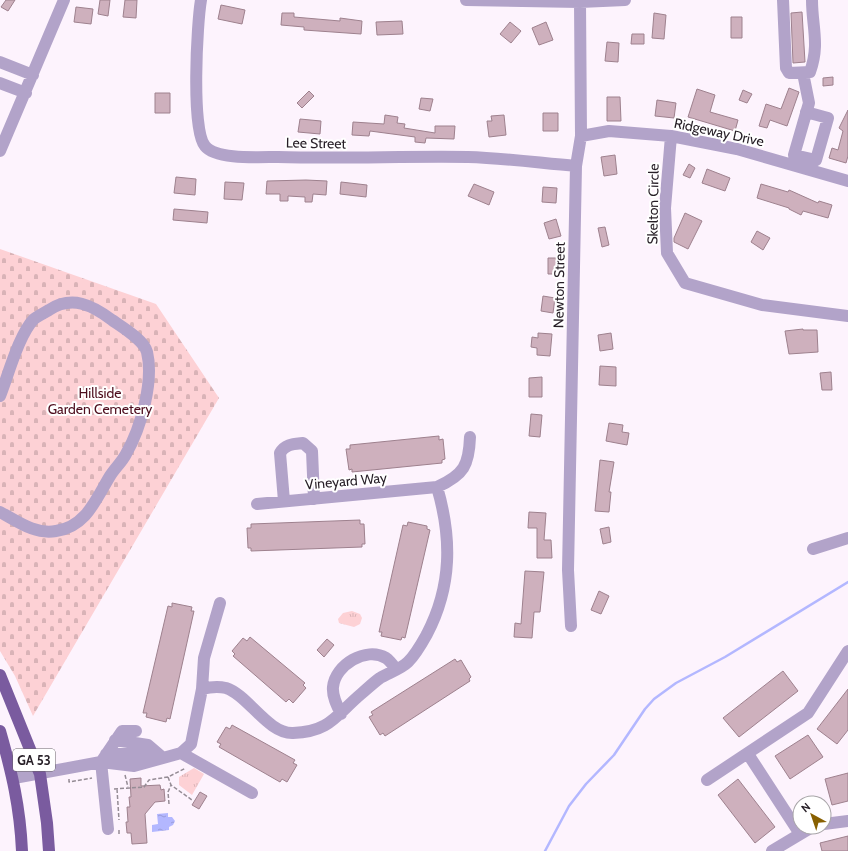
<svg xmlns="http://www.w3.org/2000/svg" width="848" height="851" viewBox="0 0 848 851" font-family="Cabin,sans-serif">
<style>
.cemetery{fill:url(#cemetery-stones)}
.park{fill:url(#park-tufts)}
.water{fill:url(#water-ripples)}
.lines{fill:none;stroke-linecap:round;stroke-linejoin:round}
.stream{stroke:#b3b7ff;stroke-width:2.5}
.building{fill:#ceb0bd;stroke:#9e818e}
.path{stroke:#958c95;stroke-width:1.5;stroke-dasharray:4 2;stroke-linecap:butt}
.minor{stroke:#b2a3c9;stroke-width:12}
.major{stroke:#7a5b9f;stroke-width:12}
.labels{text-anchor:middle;stroke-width:4;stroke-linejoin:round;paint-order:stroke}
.shield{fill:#fff;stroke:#676267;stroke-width:1}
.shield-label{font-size:13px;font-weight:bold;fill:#261e26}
.street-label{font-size:14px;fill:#261e26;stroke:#fff}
.park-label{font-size:14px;fill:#4e0e1e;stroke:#fff}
</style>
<defs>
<pattern id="cemetery-stones" width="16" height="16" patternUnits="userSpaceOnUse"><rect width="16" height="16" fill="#fdd1d5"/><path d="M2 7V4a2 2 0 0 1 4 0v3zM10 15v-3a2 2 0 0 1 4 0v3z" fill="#d9b3b7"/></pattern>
<pattern id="park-tufts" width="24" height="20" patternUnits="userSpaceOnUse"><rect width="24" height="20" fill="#fdd1d5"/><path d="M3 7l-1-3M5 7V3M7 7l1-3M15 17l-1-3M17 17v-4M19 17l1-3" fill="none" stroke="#d9b3b7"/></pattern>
<pattern id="water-ripples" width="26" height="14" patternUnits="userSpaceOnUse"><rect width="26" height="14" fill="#b3b7ff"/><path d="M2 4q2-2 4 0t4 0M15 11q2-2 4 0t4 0" fill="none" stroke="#9a9dda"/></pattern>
</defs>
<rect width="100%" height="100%" fill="#fdf3fd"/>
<path class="cemetery" d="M0 249 156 304 219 398 33 716 15 676 0 651Z"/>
<path class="park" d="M352 611 360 614 362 618 360 624 354 627 339 623 338 619 343 613Z
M194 768 204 774 192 795 179 785V777Z"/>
<path class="water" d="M168 813V817H172L175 821 173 825 169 827V830L152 832V825L158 824 157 814Z"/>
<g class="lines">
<path class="stream" d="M545 851 569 806 586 784 614 755 645 709 654 699 676 683 725 657 848 582"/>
</g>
<path class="building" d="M6 0H15L8 11 1 7Z
M100 0H110L108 16 98 14Z
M125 0H137L136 18 123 17Z
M221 5 245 10 242 24 218 19Z
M76 7 93 9 91 24 74 22Z
M802 12 805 62 793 63 791 13Z
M282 13H294V17L340 21V18L362 21 361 34 304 30V27L281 25Z
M654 13 666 15 664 39 652 38Z
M731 17H742V38H731Z
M402 21 403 34 377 35 376 22Z
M510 22 521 31 511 43 500 34Z
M546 22 553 40 539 45 532 28Z
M632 34H644V44H631Z
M607 42 619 43 618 62 605 61Z
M833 77V85L823 86V78Z
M789 88 799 92 787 126 770 120 767 128 759 126 766 104 781 109Z
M697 89 715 95 710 112 738 120 735 131 688 117Z
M743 90 752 94 747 103 739 100Z
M309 91 314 96 302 108 297 103Z
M155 93H170V113H155Z
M607 97H620L621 121H607Z
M421 98 433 99 430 111 419 109Z
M657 100 676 103 674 118 655 116Z
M848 110V156L846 163 829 158 832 148 838 150 843 131 839 128Z
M543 113H558V131H543Z
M385 115 398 117 397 123 405 124 404 128 435 133V126H455L454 139 426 138 425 143 415 142V137L370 131 369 136 352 135 353 122 384 124Z
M504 115 506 135 489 137 487 121H492L491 116Z
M300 119 321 121 320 134 298 132Z
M615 155 617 174 604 176 601 157Z
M689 164 695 168 690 178 683 175Z
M707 169 730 178 725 191 702 183Z
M176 177 196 179 195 195 174 193Z
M306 180 327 181 326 195 313 194 312 202H305V197L288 196V201H280V194H266L267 181Z
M225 182 244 183 242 200 224 199Z
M341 182 367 185 366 197 340 194Z
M474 184 494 192 489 205 468 196Z
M761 184 788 192 789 190 818 203 819 201 832 205 828 218 803 211 801 215 789 209V208L757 198Z
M543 187 557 188 556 203 542 202Z
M174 209 208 212 207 223 173 220Z
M685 213 702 221 688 249 674 242V238Z
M556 219 561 236 549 239 544 223Z
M605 227 609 245 602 247 598 228Z
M757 231 770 238 763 250 751 242Z
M548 258H561V274H548Z
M543 296 555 298 553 313 541 311Z
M803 329V330H817L818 352 789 354 785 331Z
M538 333 552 334 550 356 537 355V348L531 347 532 337 538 338Z
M611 333 613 349 600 351 598 335Z
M600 366 616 367V386L599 385Z
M831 372 832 390H822L820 373Z
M542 377V397H529V378Z
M531 414 542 415 540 437 529 436Z
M609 423 623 425 622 432 629 433 627 445 606 441Z
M439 436V440L443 439 445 459 442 460V463L352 472V469L349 470 346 449H350V445Z
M600 460 614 462 609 492H611L609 512 595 511Z
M529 512 546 513 544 540H551L552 558H537V528H528Z
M360 520V524H364L365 544H362V547L251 551V548H248L247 528H251V524Z
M408 522 427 526V529L430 530 405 638 402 637 401 640 381 636 382 632H379L403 525 407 526Z
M609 527 611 542 603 544 600 529Z
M525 571 544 572 540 612H534L532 638 514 637 515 623 521 624Z
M599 591 609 596 601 614 591 610Z
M172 603 192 607 191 611H194L170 719 167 718 166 722 146 717 147 713H143L168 606 172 607Z
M250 637 305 683 303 685 306 688 293 703 289 699 286 702 233 656 235 654 232 651 243 638 247 641Z
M327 639 334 645 324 657 317 650Z
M455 659 457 662 461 660 471 677 469 679 470 681 385 736 383 733 380 735 369 717 373 715 371 712Z
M783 671 798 691 739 737 723 718Z
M848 689V730L837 744 817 729Z
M232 725 295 760 293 763 297 765 287 782 282 779 280 782 219 747 221 744 217 742 226 727 230 729Z
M808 735 823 757 790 779 775 756Z
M848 773V801L832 805 825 779Z
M141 778V786L160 785 161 790 164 789 165 801 155 802 145 814 147 843 132 844 131 833H127L126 822H128L127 807H130L129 797H131L130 779Z
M738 779 775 827 755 843 718 795Z
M200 792 207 796 199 809 192 805Z
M848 836V851H822L820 843Z"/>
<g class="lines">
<path class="path" d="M125 775 128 787
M168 777 171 785 192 800
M69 779V782L92 778
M114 789 144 787 149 780 168 777 186 768
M117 789 119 820
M169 804 168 792 171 785
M119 830V836"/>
<path class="minor" d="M201 0C197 23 191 130 205 146 216 160 260 157 278 157 341 159 404 156 468 157 504 158 540 163 576 166
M466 0 580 2 625 0
M783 0 786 68 789 73 810 72C820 44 812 27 812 0
M0 62 33 75
M803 73 809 103 794 155 816 160 828 118 806 112
M0 83 26 93
M581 136 609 131 671 136 737 149 848 181
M671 136 665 208 667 253 685 283 762 305 848 316
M0 151 64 0
M0 396C8 376 19 334 34 319 38 316 44 313 49 310 72 295 92 305 112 320 122 327 144 340 147 352 154 381 141 428 126 454 122 462 115 468 110 476 96 499 86 527 56 531 35 535 17 521 0 512
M437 487C464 475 469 465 470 437
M284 501 280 453C285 444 294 444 303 443L312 451 314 499
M813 549 848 538
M571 626 568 570 576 166 581 136 580 2
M202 689 204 658 220 603
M341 714C337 706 332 696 333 687 335 665 366 646 386 658 389 660 393 665 396 669
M115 740 148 745 162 757
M181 753 252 793
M106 754H139L159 757
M748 754 800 834
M14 778 101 762 134 766 181 753 191 744 202 689C210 687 217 686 226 688 248 695 268 734 293 733 330 732 336 715 361 694 367 689 373 683 380 678 388 673 401 669 408 662 416 654 422 643 427 634 452 586 452 538 437 487L257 504
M707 780 808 713 848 651
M824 824 848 821
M108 829 101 762 122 731H136
M772 851 812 827"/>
<path class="major" d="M0 675 40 774 47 823 49 851
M0 731C12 773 20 807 22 851"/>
</g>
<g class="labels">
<rect class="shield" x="13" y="749" width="42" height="22" rx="3"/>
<g class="shield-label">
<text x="34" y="765">GA 53</text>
</g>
<g class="street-label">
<text transform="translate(719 132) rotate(12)" y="5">Ridgeway Drive</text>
<text transform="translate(316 143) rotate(1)" y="5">Lee Street</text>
<text transform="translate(653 204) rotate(-89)" y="5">Skelton Circle</text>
<text transform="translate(559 285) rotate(-89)" y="5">Newton Street</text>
<text transform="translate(346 481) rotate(-5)" y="5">Vineyard Way</text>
</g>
<g class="park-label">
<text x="100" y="398">Hillside<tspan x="100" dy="16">Garden Cemetery</tspan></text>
</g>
</g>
<g transform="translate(812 815) rotate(320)"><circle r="19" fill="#ffffff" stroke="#a8a5a8"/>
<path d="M0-3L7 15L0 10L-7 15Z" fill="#886000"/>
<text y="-6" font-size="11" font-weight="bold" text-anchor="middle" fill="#261e26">N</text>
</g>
</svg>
